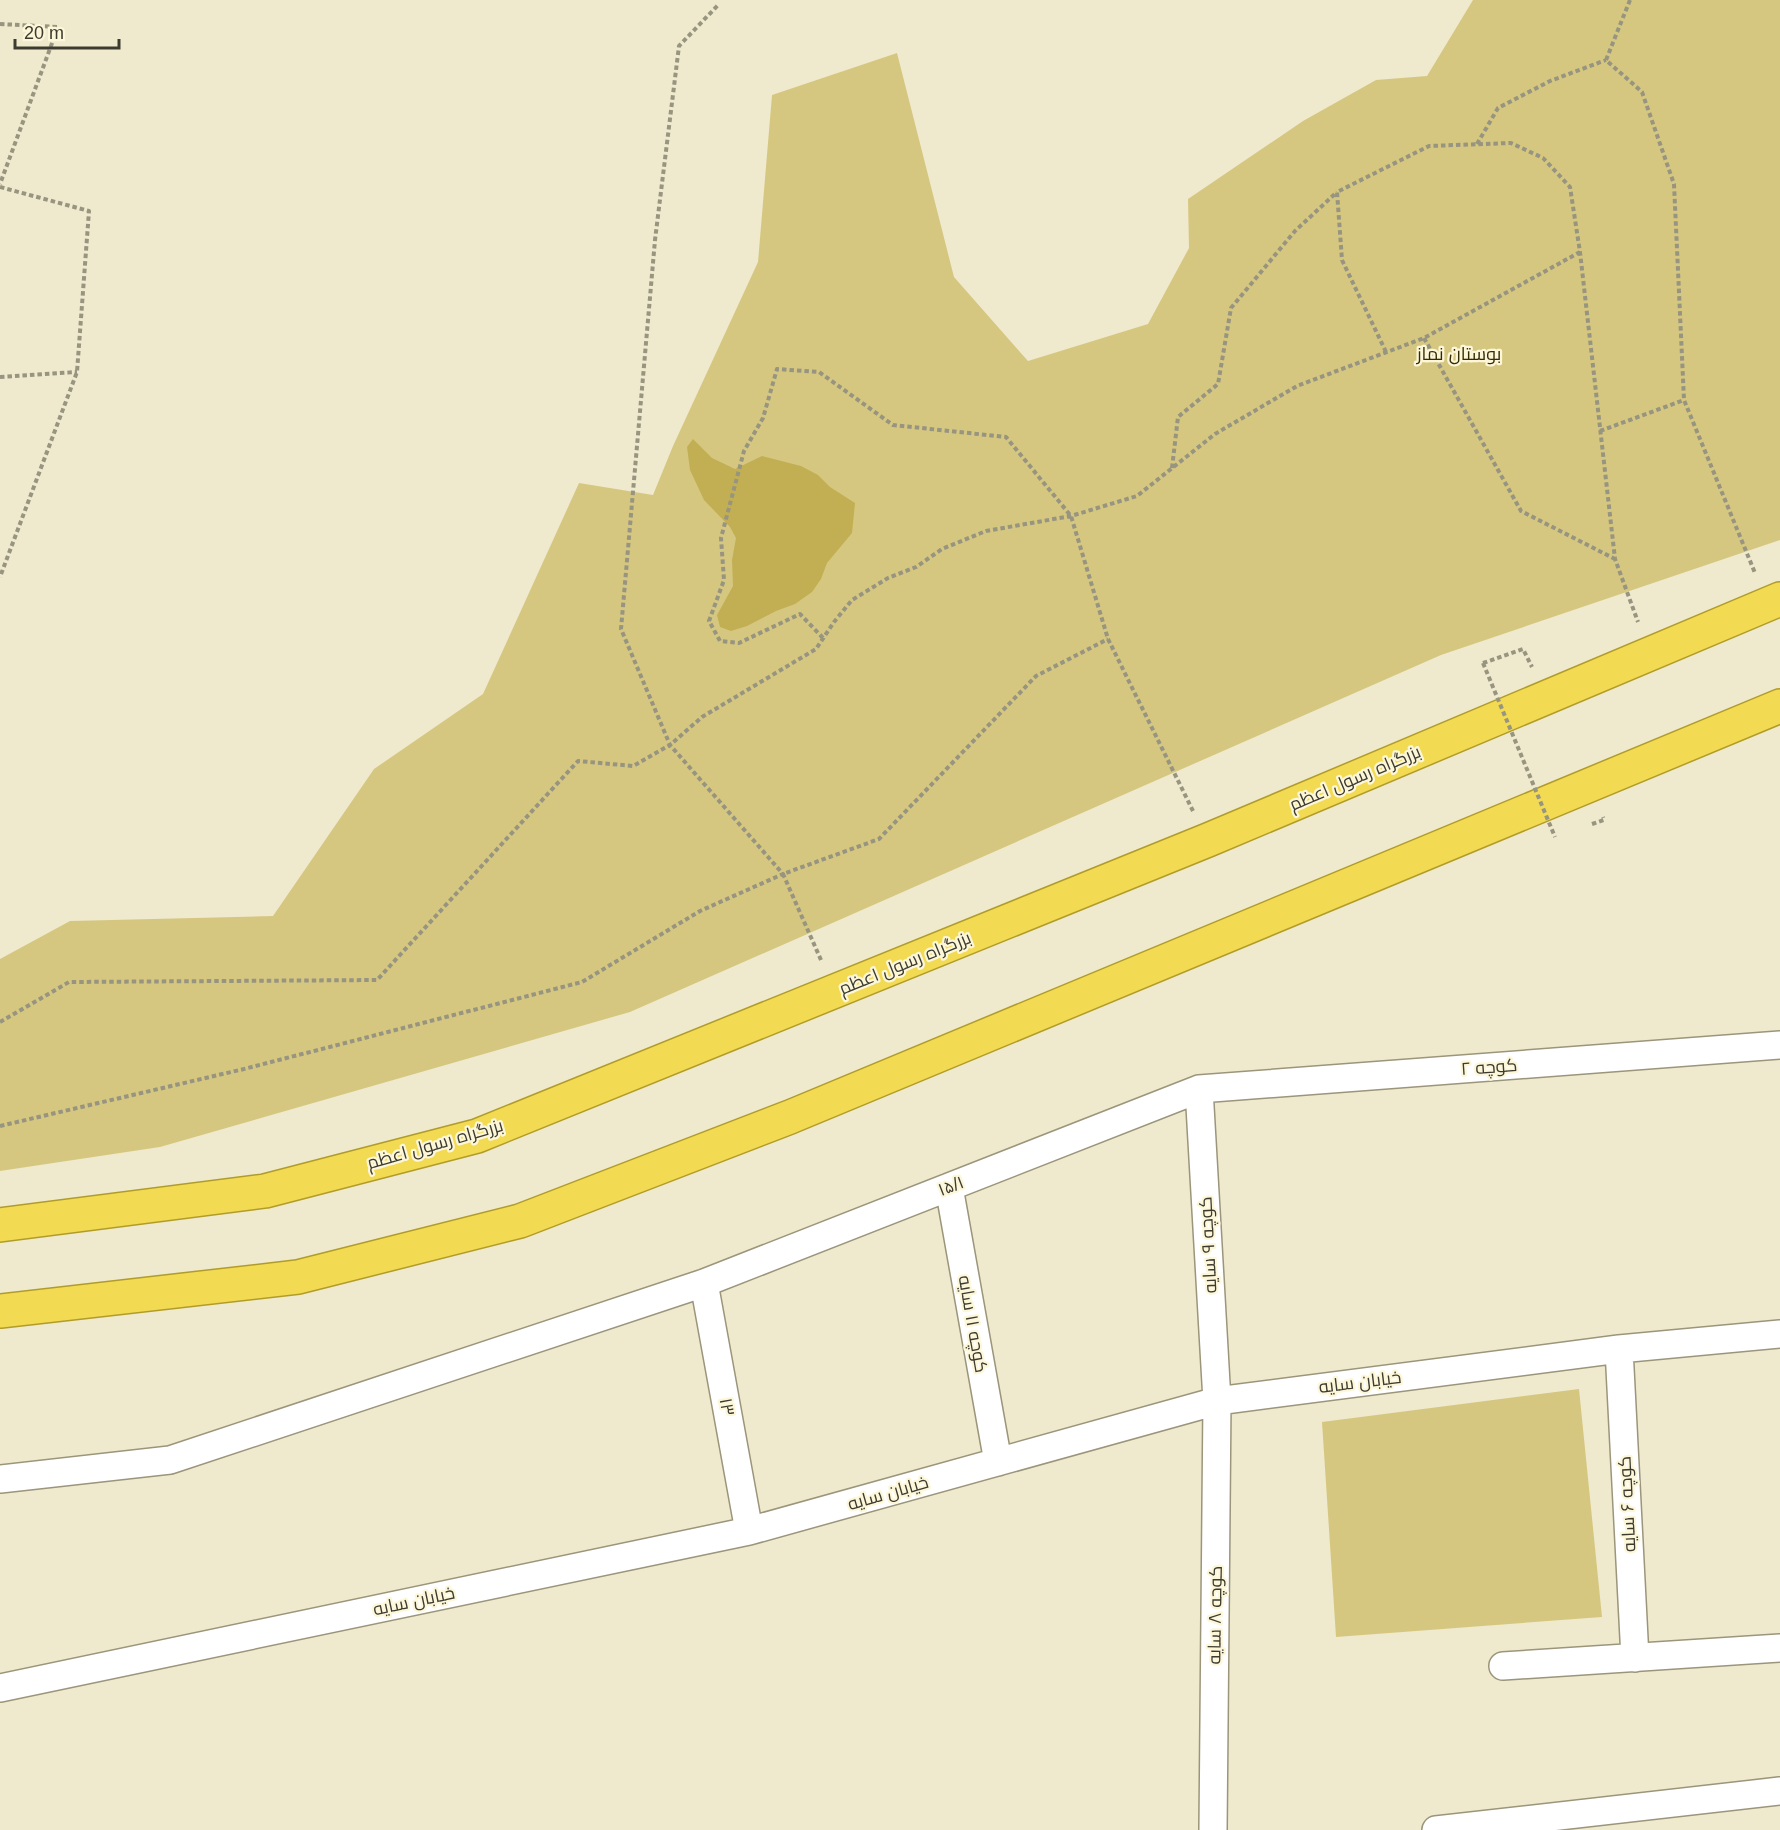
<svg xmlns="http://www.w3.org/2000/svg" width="1780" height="1830" viewBox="0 0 1780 1830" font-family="Arial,Cairo,sans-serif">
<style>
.green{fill:#d6c780}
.water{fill:#c2af53}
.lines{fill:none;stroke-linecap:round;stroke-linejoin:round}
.minor-casing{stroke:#9b957b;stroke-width:30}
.trunk-casing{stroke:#b19c2a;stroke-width:36}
.path{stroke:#979480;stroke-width:4;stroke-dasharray:4.5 3;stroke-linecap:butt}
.minor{stroke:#fff;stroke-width:27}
.trunk{stroke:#f2da52;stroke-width:33}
.path-bridge{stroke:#979480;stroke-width:4;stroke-dasharray:4.5 3;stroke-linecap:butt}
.labels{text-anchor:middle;stroke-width:4.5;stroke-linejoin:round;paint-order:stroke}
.park-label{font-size:18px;fill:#342b02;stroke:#fdf7da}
.street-label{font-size:18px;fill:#3d3b30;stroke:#fdf7da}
</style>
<rect width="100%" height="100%" fill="#efeacd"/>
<path class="green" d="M1473 0H1780V540L1441 655 630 1012 160 1147 0 1171V959L70 921 273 916 374 769 483 694 579 483 653 495 673 446 758 262 772 95 897 53 954 277 1028 361 1148 324 1189 248 1188 199 1303 121 1376 80 1427 76Z
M1579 1389 1602 1617 1336 1637 1322 1422Z"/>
<path class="water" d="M693 439 712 458 735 469 762 456 801 466 818 475 830 487 855 503 852 533 827 563 821 579 812 592 795 604 776 611 747 626 731 631 720 627 717 615 733 586 732 560 736 538 730 527 704 500 690 470 687 447Z"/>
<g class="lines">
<defs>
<path id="minor" d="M1199 1089 1217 1401 1213 1830
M949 1187 998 1462
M704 1283 749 1531
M1619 1349 1635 1658
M0 1479 170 1460 704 1283 1199 1089 1780 1045
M1503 1666 1780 1648
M0 1688 749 1531 1217 1401 1619 1349 1780 1334
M1436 1830 1780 1791"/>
<path id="trunk" d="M0 1225 265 1191 477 1136 1208 840 1780 599
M0 1311 298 1277 520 1221 790 1117 1780 706"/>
</defs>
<use href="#minor" class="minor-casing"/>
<use href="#trunk" class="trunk-casing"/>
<path class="path" d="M1630 0 1606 60 1642 92 1674 184 1684 400 1755 573
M0 24 58 27 0 184
M1477 144 1498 108 1550 81 1606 60
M0 187 89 211 77 372 0 577
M1424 338 1521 511 1615 559
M1386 352 1342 260 1337 192 1429 146 1511 143 1543 158 1570 187 1580 252 1615 559 1638 622
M0 377 77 372
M1600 431 1684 400
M1172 468 1178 417 1218 384 1231 308 1295 231 1337 192
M823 638 800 614 739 643 720 641 709 621 724 580 721 538 744 451 763 418 777 369 819 372 893 425 1006 437 1071 516 1108 639 1193 811
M1483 663 1523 649 1532 667
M1592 824 1604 820 1603 817
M821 960 783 874 879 839 1036 676 1108 639
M0 1022 69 982 377 980 578 761 633 766 670 745 702 717 816 649 834 622 852 600 888 578 916 567 942 549 986 531 1071 516 1137 496 1215 434 1297 386 1424 338 1580 252
M0 1126 244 1069 582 982 700 911 783 874 670 745 621 629 655 240 679 46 719 4"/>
<use href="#minor" class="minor"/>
<use href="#trunk" class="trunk"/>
<path class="path-bridge" d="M1483 663 1555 837"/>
</g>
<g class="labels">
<g class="park-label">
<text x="1459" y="360">بوستان نماز</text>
</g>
<g class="street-label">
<text transform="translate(1355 778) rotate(-23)" y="6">بزرگراه رسول اعظم</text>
<text transform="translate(905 963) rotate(-22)" y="6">بزرگراه رسول اعظم</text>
<text transform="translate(1489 1067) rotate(-4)" y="6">کوچه ۲</text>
<text transform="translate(435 1144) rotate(-16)" y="6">بزرگراه رسول اعظم</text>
<text transform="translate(951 1186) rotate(-21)" y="6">۱۵/۱</text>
<text transform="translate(1208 1245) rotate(-93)" y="6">کوچه ۹ سایه</text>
<text transform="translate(973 1324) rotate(80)" y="6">کوچه ۱۱ سایه</text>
<text transform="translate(1360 1382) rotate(-7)" y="6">خیابان سایه</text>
<text transform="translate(727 1407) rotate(80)" y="6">۱۳</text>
<text transform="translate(888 1493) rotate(-16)" y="6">خیابان سایه</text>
<text transform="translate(1627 1504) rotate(-93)" y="6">کوچه ۶ سایه</text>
<text transform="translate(414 1601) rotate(-12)" y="6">خیابان سایه</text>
<text transform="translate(1215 1615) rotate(-89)" y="6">کوچه ۸ سایه</text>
</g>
</g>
<path d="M15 39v9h104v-9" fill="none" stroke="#3d3b30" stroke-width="3"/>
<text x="24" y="39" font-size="18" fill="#3d3b30" stroke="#fdf7da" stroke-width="4.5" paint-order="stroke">20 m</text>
</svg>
